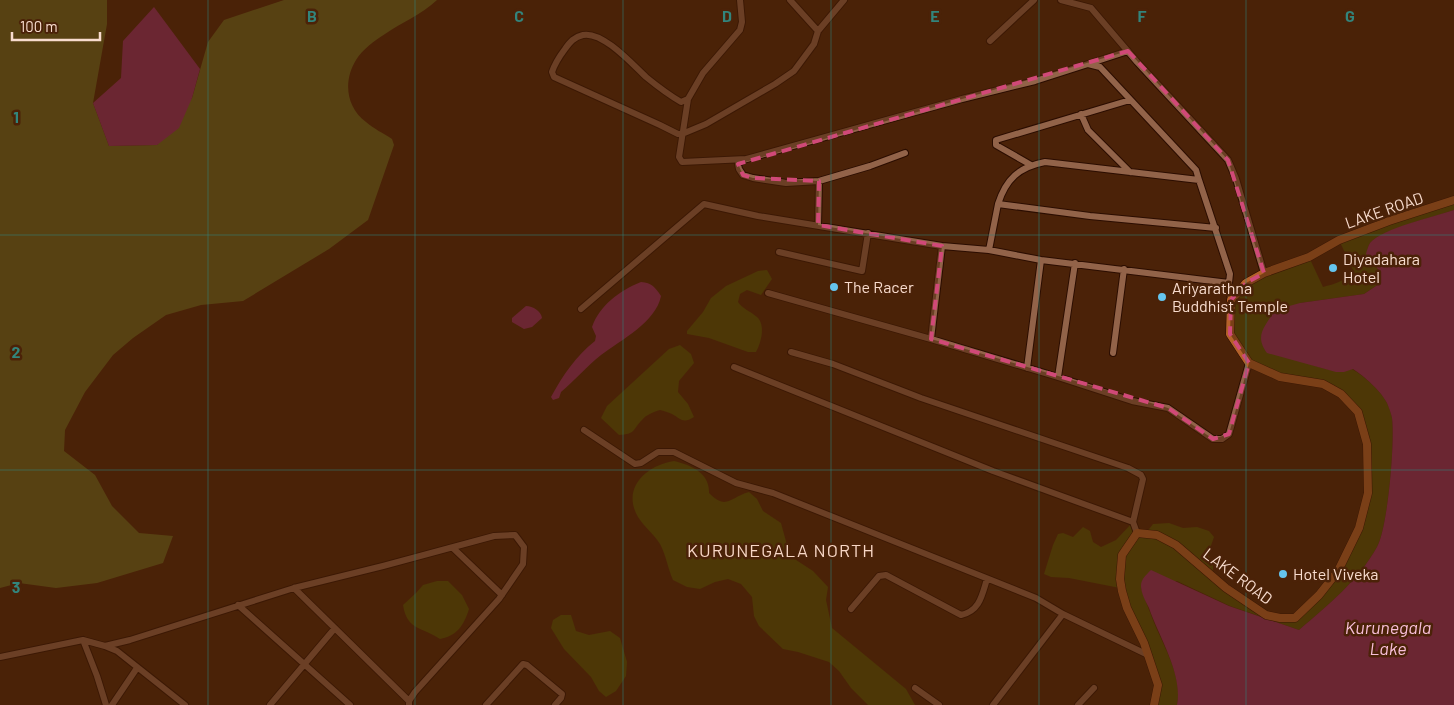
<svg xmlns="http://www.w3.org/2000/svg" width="1454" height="705" viewBox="0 0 1454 705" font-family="Barlow,sans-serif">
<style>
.green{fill:#505005}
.forest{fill:#676720}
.water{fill:#932a67}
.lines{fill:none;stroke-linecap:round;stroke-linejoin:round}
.minor-casing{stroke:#2b0d00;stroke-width:8}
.major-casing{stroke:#2b0d00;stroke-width:9}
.minor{stroke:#926349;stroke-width:6}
.major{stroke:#b4622a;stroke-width:8}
.marked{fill:none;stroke:#d04978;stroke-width:4;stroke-dasharray:10 6;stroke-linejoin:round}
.grid{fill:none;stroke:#32857c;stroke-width:1;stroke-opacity:0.55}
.poi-dot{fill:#65c5ee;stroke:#4b2208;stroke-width:2}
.labels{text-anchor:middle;stroke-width:5;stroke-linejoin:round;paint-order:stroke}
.street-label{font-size:16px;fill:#f8dcce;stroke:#4b2208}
.poi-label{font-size:16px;fill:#f8dcce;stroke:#4b2208;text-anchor:start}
.neighbourhood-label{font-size:18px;letter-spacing:1px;fill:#f8d7c6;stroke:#4b2208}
.water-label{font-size:18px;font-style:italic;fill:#f8bfda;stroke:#4b2208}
.grid-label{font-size:16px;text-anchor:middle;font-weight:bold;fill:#32857c;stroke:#4b2208;stroke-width:5;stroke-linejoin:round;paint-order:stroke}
</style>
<rect width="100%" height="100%" fill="#4b2208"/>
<path class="green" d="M1454 200V210C1434 217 1383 229 1370 243 1368 246 1367 250 1367 254L1381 273 1379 284 1364 294 1300 303 1312 365C1327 369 1338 374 1352 369 1364 376 1381 391 1387 403 1389 407 1391 413 1392 418 1395 441 1388 527 1377 547 1358 581 1328 605 1299 630L1230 606 1177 581 1141 588C1145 599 1149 610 1153 620 1163 646 1183 676 1177 705H1154L1158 685 1120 588 1069 578 1051 577 1044 574 1053 545 1058 534 1063 533 1073 537 1083 527 1090 531 1093 542 1101 547 1116 540 1133 522 1137 533H1146L1153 524 1169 523 1183 528 1197 527 1209 531 1214 537 1208 554 1213 565V577L1266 615 1295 618 1338 571 1359 528 1368 493 1367 444 1358 412 1323 384 1280 377 1249 363 1230 334 1231 300 1246 283 1309 257 1323 287C1334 284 1347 281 1353 270L1339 240Z
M767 270 772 279 761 295 747 290 740 294 738 302C743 309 750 311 757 317 766 325 761 343 756 352H748L709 338 687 334V331L703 312 711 298 726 286 758 271Z
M680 345 691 354 694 363 679 381 678 392 688 404 694 417C683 424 681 419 672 414 668 412 664 411 660 410 653 412 646 415 642 420 632 430 636 434 619 435L601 418 607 406 669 349Z
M674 461C691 465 710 473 709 493 727 511 730 497 749 492L757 499 763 511 781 523 790 556 813 571 828 587 826 600 832 628 906 689 915 705H868L851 688 839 671 829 662 798 652 783 649 759 626 754 616 752 597 741 584 728 579 715 582 700 589 687 587 673 580C668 569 666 555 660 544 654 534 644 527 638 517 621 488 647 465 674 461Z
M437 581H448L462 595 469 609C464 625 457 636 440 639 423 627 407 631 403 605L416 593 423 585Z
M561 615H571L576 631 589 635 610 631 620 638 627 662 626 676 616 691 606 697 599 691 591 677 564 649 551 628 553 620Z"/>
<path class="forest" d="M0 0H107V24L93 103 109 146 157 145 192 98 208 42 224 20 284 0H437C421 15 402 22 385 34 375 40 362 50 356 60 343 81 346 107 366 122 374 129 383 133 392 139L394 145 368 220 329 249 243 301 201 305 166 315 133 338 113 355 85 392 65 430 64 451 95 475 112 506 139 533 173 536 163 563 97 583 56 588 19 583 0 588Z"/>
<path class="water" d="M154 7 200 69 192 98 179 128 157 145 109 146 93 103 121 78 123 41Z
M1454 210V705H1177C1183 674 1159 637 1149 608 1146 602 1141 593 1141 586 1141 579 1146 575 1151 570L1229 606 1299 630C1328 605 1358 581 1377 547 1388 527 1395 441 1392 418 1391 413 1389 408 1387 403 1381 391 1364 376 1353 369L1344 372H1336L1267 353C1254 335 1265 327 1275 310L1300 303 1364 294 1379 284 1381 273 1366 254C1367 250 1368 246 1370 243 1383 228 1434 217 1454 210Z
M641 282C652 283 655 287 661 296 656 322 621 340 601 355 587 366 575 380 561 392L559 398 553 400 551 397C563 375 576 356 595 341L596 336 592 327C600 305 619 291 641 282Z
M526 306C533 306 541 311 542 318L532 327 524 329 512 322V318Z"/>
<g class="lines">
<defs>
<path id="minor" d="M740 0 742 22 740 30 703 73 688 99 681 102C669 95 657 86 646 77 633 65 603 31 583 35 574 37 570 42 565 49 559 57 555 63 552 72L554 77 660 125 678 134H682L706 124 775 84 794 71 814 44 818 31 844 0
M790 0 818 31
M1061 0 1091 8 1137 62 1228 160 1236 179 1264 273
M990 41 1034 0
M1088 64 1128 51
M688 99 679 157 682 162 746 159
M1081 114 1088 130 1130 172
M905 153 870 166 819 181 786 183 753 178 743 175 739 169 738 164 743 160 962 99 1035 81 1088 64 1100 67 1196 170 1199 180
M1031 165 996 145V140L1130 100
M998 204C1006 179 1019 167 1045 162L1199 180 1230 274 1229 283
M818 225 819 181
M989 250 998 204 1090 216 1216 228
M779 252 862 271 868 233
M768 293 931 339 1058 377 1132 401 1168 408 1213 439H1222L1229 434 1249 363
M581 309 704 204 758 216 942 246 989 250 1041 260 1229 283 1231 300
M931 339 942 246
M791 352 833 364 921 398 1128 468 1141 475 1143 479 1133 522
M1113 353 1124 269
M734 367 993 471 1133 522 1137 533
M1027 368 1041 260
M1058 377 1075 263
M584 430 635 464 641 463 658 452H674L736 483 773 493 1036 598 1063 614 1148 655
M453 548 502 595
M294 588 409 701
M238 605 350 705
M851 609 879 576 886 575 961 615C980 611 982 595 987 579
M83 640 97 676 106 705
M105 646 130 640 294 588 383 566 494 536 515 535 524 547 523 564 499 599 415 692 409 701V705
M0 657 83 640 105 646 117 651 185 705
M915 688 939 705
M112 705 137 668
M270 705 335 628
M486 705 523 664 527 665 562 694 561 698 555 705
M993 705 1063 614
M1078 705 1094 688"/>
<path id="major" d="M1154 705 1158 685 1144 643 1127 608 1122 591 1120 579 1122 555 1137 533 1157 535 1176 545 1226 588 1266 615 1280 618H1295L1319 595 1338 571 1359 528 1368 493 1367 444 1358 412 1341 394 1323 384 1280 377 1249 363 1230 334 1231 300 1246 283 1264 273 1309 257 1339 240 1389 221 1454 200"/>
</defs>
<use href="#minor" class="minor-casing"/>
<use href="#major" class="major-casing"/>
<use href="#minor" class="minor"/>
<use href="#major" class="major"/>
</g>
<path d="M0 0H1454V705H0ZM1128 51 1228 160 1264 273 1246 283 1231 300 1230 334 1249 363 1229 434 1213 439 1168 408 931 339 942 246 818 225 819 181 753 178 743 175 738 164Z" fill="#4b2208" fill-opacity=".55" fill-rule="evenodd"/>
<path class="marked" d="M1128 51 1228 160 1264 273 1246 283 1231 300 1230 334 1249 363 1229 434 1213 439 1168 408 931 339 942 246 818 225 819 181 753 178 743 175 738 164Z"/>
<path class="grid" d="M208 0V705M415 0V705M623 0V705M831 0V705M1039 0V705M1246 0V705M0 235H1454M0 470H1454"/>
<g class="poi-dot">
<circle cx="1333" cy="268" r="5"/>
<circle cx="834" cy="287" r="5"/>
<circle cx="1162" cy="297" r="5"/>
<circle cx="1283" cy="574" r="5"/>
</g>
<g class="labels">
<g class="street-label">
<text transform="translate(1384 210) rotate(-19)" y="6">LAKE ROAD</text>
<text transform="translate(1238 576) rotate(37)" y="6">LAKE ROAD</text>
</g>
<g class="poi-label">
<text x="1343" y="265">Diyadahara<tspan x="1343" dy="18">Hotel</tspan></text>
<text x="844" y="293">The Racer</text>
<text x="1172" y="294">Ariyarathna<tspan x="1172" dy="18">Buddhist Temple</tspan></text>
<text x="1293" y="580">Hotel Viveka</text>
</g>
<g class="neighbourhood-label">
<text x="781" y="557">KURUNEGALA NORTH</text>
</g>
<g class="water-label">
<text x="1388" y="634">Kurunegala<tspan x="1388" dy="21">Lake</tspan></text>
</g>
</g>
<g class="grid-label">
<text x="312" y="22">B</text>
<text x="519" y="22">C</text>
<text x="727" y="22">D</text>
<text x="935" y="22">E</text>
<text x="1142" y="22">F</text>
<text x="1350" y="22">G</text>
<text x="16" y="123">1</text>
<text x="16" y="358">2</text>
<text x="16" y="593">3</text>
</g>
<path d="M12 32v8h88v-8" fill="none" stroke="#f8dcce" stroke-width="2.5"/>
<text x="20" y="32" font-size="15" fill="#f8dcce" stroke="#4b2208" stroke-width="4" paint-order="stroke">100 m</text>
</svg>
